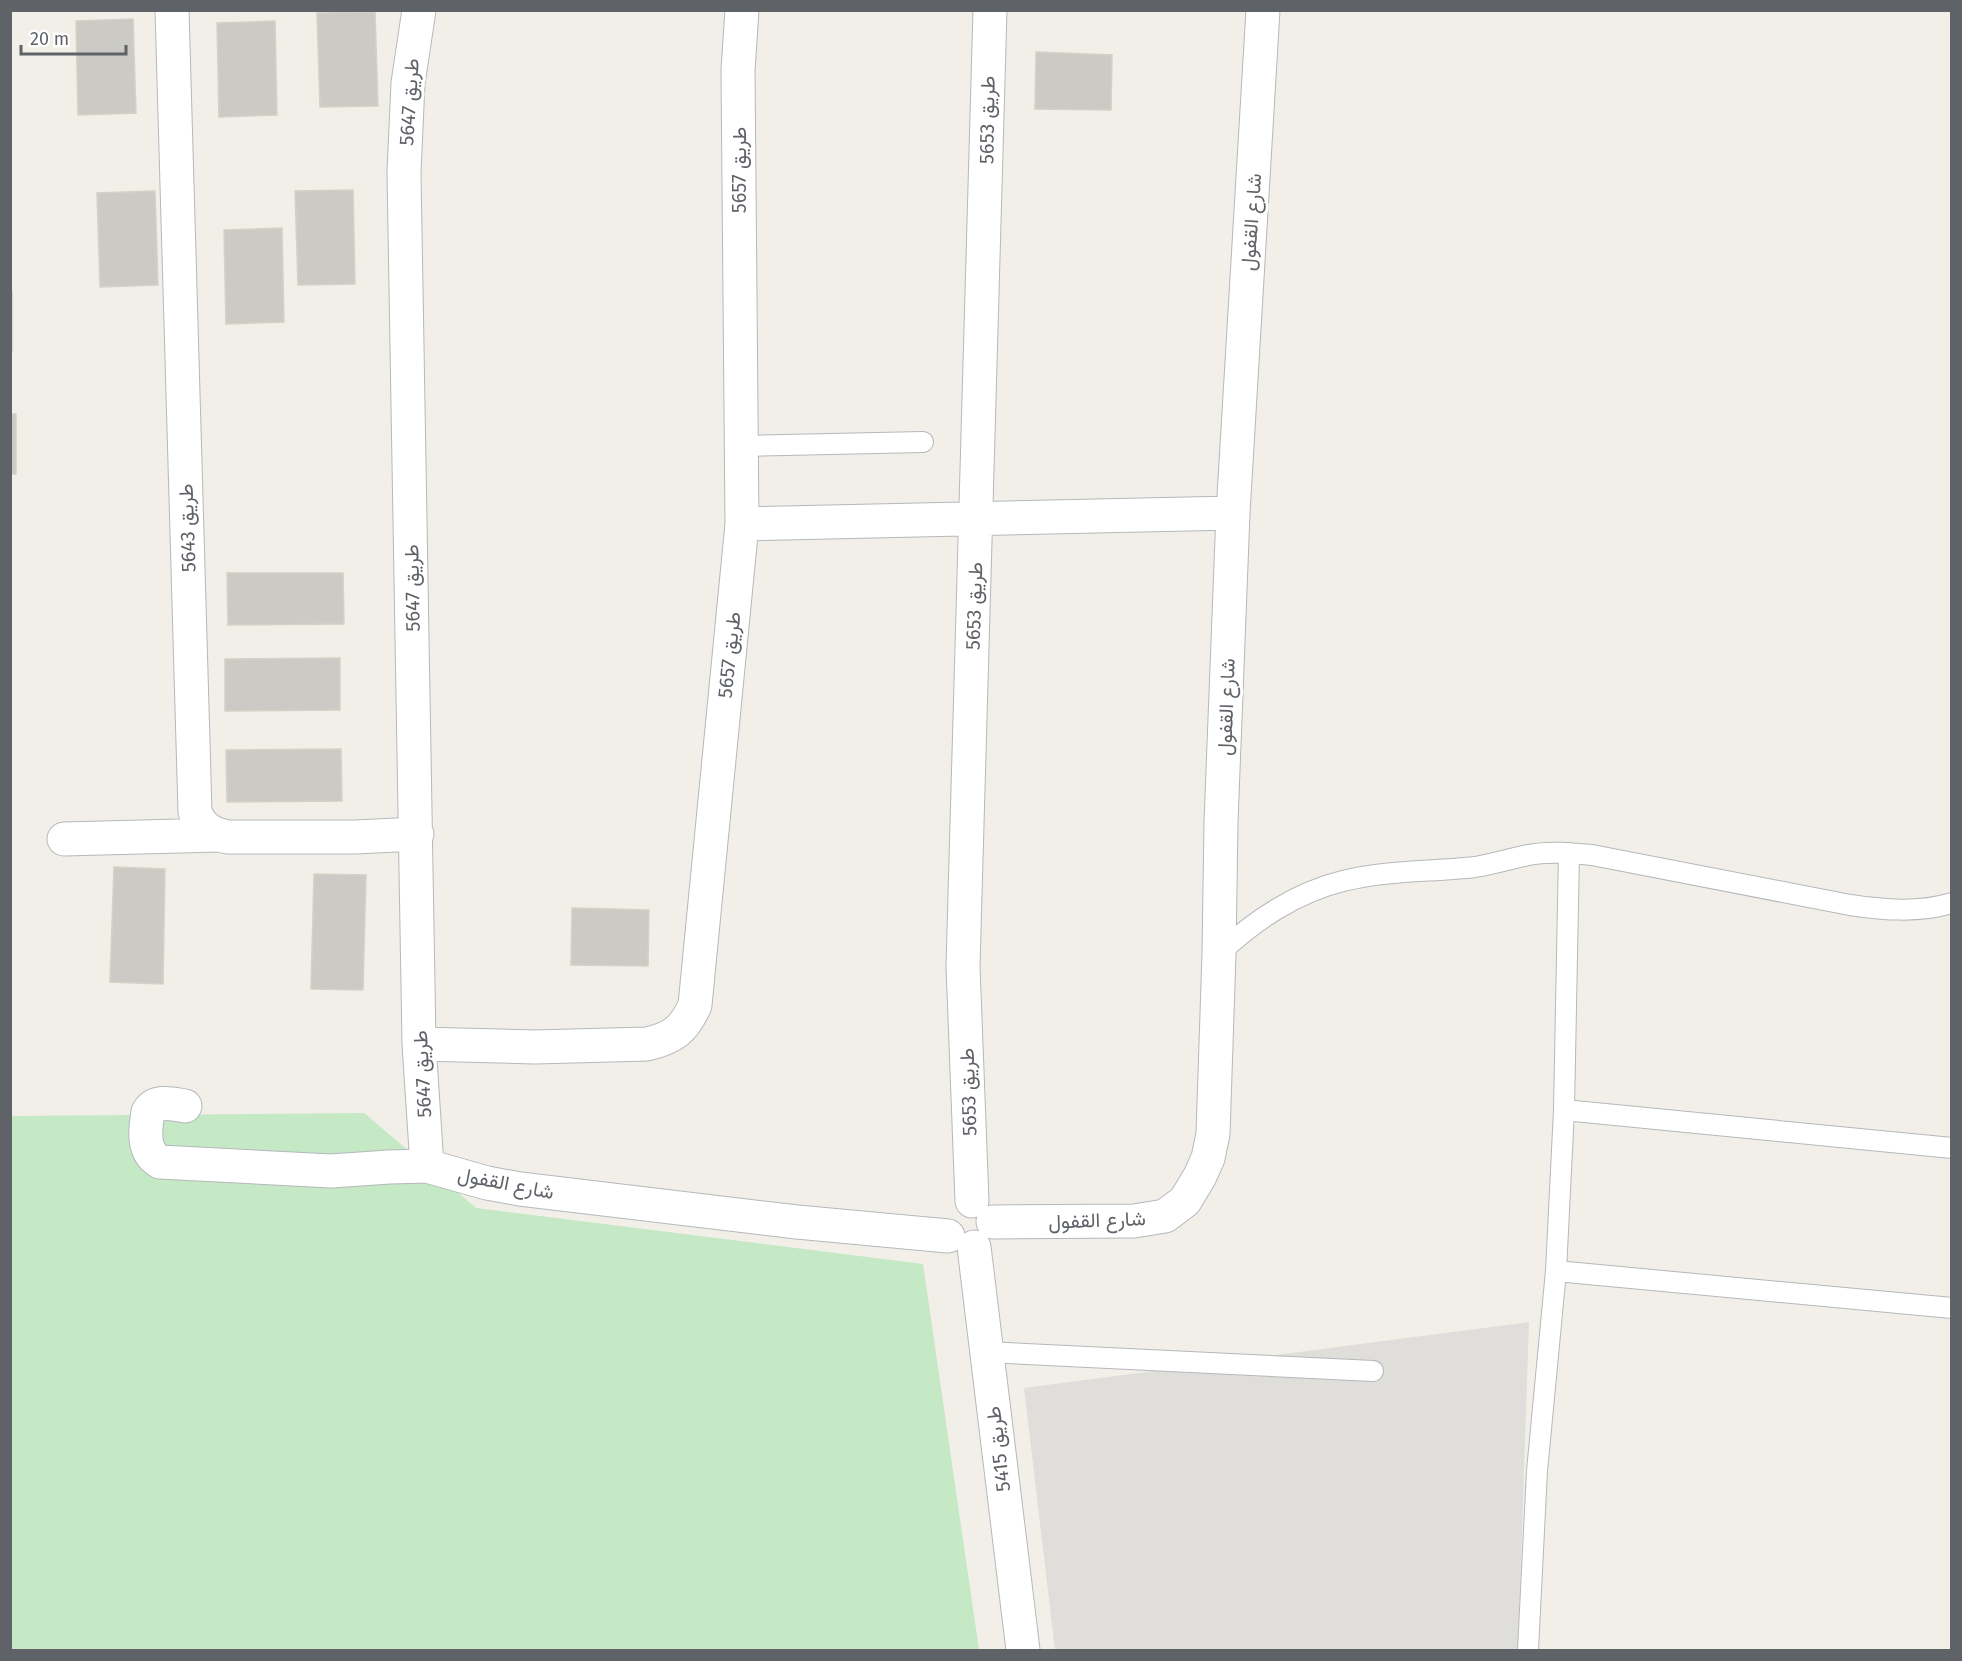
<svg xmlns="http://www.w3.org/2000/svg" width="1962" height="1661" viewBox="0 0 1962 1661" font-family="'Fira Sans',Vazirmatn,sans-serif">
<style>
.industrial{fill:#e0deda}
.green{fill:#c5e8c5}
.building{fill:#cccac5;stroke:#d6d1c6;stroke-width:1.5}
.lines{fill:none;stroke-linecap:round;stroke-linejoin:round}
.lane-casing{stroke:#b5b8bc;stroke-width:22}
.street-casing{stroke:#b5b8bc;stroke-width:35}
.lane{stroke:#fff;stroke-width:20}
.street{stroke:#fff;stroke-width:33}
.labels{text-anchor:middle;stroke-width:6;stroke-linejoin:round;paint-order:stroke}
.street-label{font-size:20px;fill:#5f6368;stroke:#fff}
</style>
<rect width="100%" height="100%" fill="#f1efe8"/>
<path class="industrial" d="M1529 1322 1518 1650H1055L1024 1388Z"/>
<path class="green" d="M364 1113 476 1208 923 1264 979 1650H11L10 1116Z"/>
<path class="building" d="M375 12 378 106 320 107 317 13Z
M133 19 136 113 78 115 76 21Z
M275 21 277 115 219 117 217 23Z
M1036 52 1112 55 1111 110 1035 109Z
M353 190 355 284 298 285 295 191Z
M155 191 158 285 100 287 97 193Z
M282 228 284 322 226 324 224 230Z
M10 292H12V352H10Z
M10 414H16V474H10Z
M227 573H343L344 624 228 625Z
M340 658V710L225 711V659Z
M341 749 342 801 227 802 226 750Z
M114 867 165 869 163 984 110 982Z
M314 874 366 875 363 990 311 989Z
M572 908 649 910 648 966 571 965Z"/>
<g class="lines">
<defs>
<path id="lane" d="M741 446 923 442
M1219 954C1253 921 1297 892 1343 881 1386 870 1432 872 1475 867 1493 864 1510 859 1528 855 1549 851 1571 853 1592 855L1850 905C1884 910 1919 913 1952 903
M1564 1110 1952 1148
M1556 1271 1952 1308
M986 1352 1373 1371
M1528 1650 1537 1471 1556 1271 1564 1110 1569 853"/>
<path id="street" d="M172 10 195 812C202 828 211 834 228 837H355L417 834
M419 10 408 83 404 172 419 1044 427 1166
M742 524 1233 513
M64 839 218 835
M419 1044 535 1047 647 1044C673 1038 684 1030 695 1005L742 524 738 70 742 10
M185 1106C172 1104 156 1099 148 1112 145 1130 142 1152 160 1162L331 1171 389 1167 427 1166 487 1183 520 1189 797 1222 948 1236
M972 1201 963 966 990 10
M993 1222 1134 1221 1165 1216 1185 1201 1200 1176 1208 1158 1213 1134 1219 954 1221 822 1233 513 1263 10
M974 1247 1023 1650"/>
</defs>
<use href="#lane" class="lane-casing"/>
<use href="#street" class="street-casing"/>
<use href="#lane" class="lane"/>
<use href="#street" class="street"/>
</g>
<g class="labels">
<g class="street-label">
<text transform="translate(409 102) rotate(-86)" y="7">طريق 5647</text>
<text transform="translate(987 120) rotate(-89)" y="7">طريق 5653</text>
<text transform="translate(739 170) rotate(-90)" y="7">طريق 5657</text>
<text transform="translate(1251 222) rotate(-86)" y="7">شارع القفول</text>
<text transform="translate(187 528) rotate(-92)" y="7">طريق 5643</text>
<text transform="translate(412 588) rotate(-91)" y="7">طريق 5647</text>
<text transform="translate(974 606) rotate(-88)" y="7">طريق 5653</text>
<text transform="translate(729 655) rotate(-84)" y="7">طريق 5657</text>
<text transform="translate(1226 707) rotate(-88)" y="7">شارع القفول</text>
<text transform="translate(422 1074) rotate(-93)" y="7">طريق 5647</text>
<text transform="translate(968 1092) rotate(-92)" y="7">طريق 5653</text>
<text transform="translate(506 1183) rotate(11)" y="7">شارع القفول</text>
<text transform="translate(1097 1220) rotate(-2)" y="7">شارع القفول</text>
<text transform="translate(998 1449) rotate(-97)" y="7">طريق 5415</text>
</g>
</g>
<rect width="1962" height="1661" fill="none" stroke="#5f6368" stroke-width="24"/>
<path d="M21 45v9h105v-9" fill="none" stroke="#5f6368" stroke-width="3"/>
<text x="30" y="45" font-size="18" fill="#5f6368" stroke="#ffffff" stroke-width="4.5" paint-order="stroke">20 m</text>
</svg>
